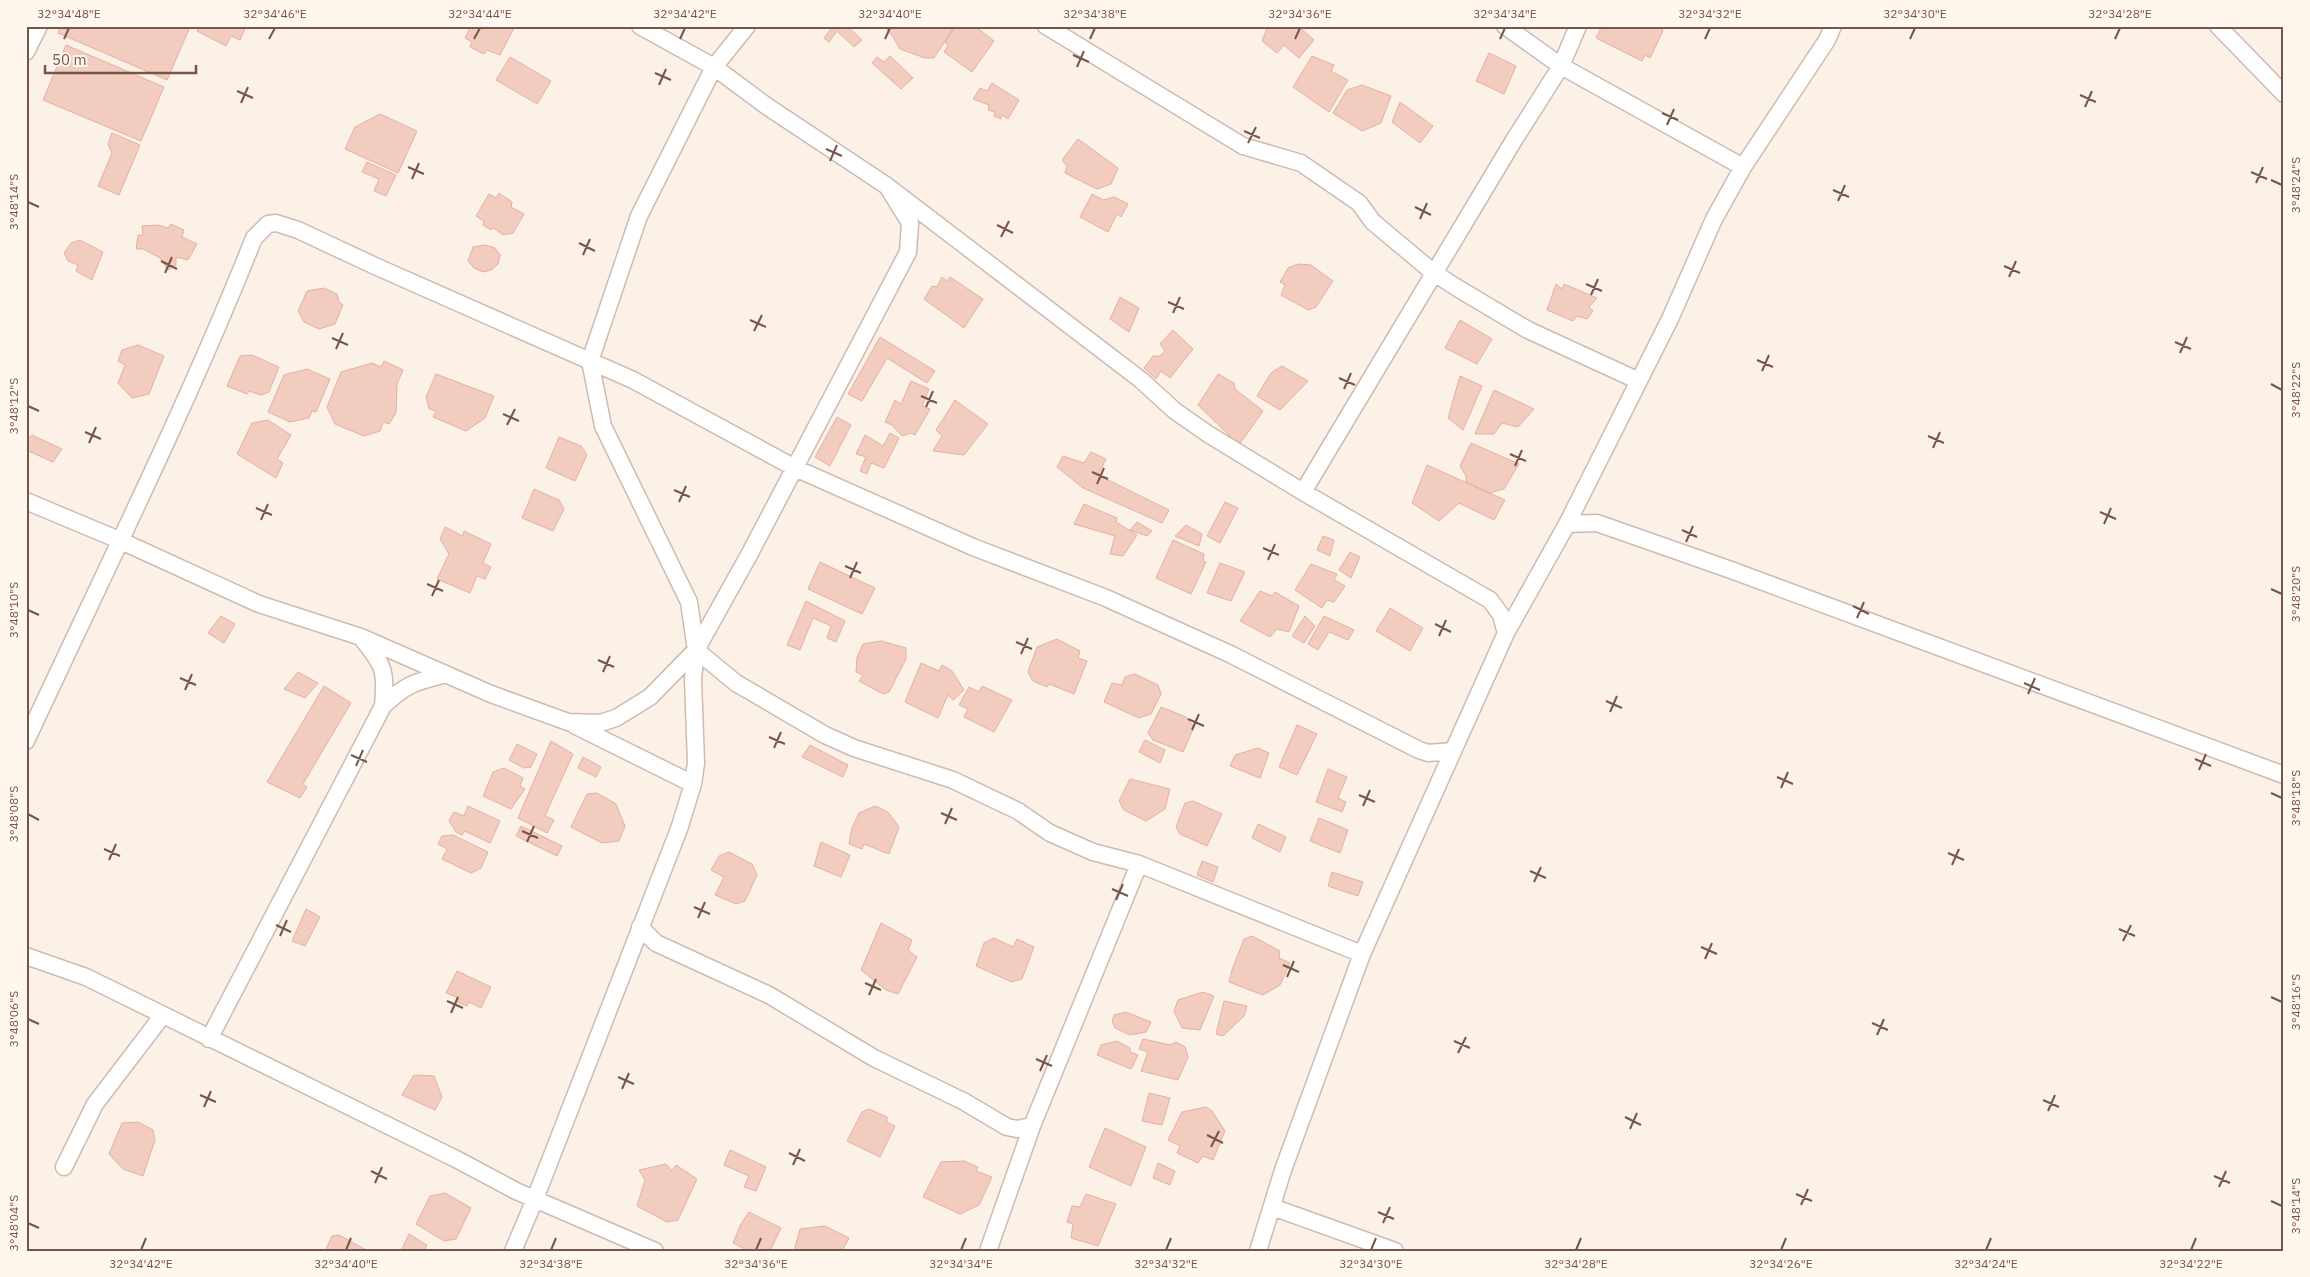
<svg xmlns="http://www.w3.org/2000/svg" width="2310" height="1277" viewBox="0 0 2310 1277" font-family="'IBM Plex Sans',sans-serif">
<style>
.building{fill:#f2ccbf;stroke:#e4b09f}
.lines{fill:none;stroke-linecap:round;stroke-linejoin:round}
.minor-casing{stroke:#d0baaf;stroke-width:19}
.minor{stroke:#fff;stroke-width:16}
.ticks{fill:none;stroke:#76554b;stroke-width:2}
.neatline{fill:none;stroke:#76554b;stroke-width:2}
.ticks-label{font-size:12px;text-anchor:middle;fill:#76554b}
</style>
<rect width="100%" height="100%" fill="#fcf1e7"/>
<path class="building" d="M61 26H189L190 27 167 80 58 33Z
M199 26H246L240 40 231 36 226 46 197 31Z
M471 26 475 27 515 26 500 55 487 50 484 54 470 47 472 42 465 38Z
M833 26H847L862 40 854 47 837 31 829 42 824 38Z
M886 26H955L934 58H925L900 49 892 35 886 29Z
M955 26H975L994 41 972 72 944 52 948 46 945 42Z
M1268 26H1298L1314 40 1299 58 1284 45 1277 53 1262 41Z
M1602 26H1661L1663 31 1650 58 1645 55 1642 61 1596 38Z
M66 45 164 87 141 141 43 100Z
M1489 53 1516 66 1504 94 1476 81Z
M890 56 913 78 901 89 872 63 877 57 884 62Z
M1312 56 1334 65 1331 71 1348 80 1329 112 1293 87Z
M510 57 551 81 537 104 496 80Z
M992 83 1019 100 1008 119 1002 115 1001 119 994 116 995 112 988 110 989 105 973 99 980 88 987 91Z
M1362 85 1391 96 1381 123 1362 131 1333 113 1347 90Z
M1400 102 1433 126 1420 143 1392 122Z
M380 114 417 131 398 173 345 149 355 127Z
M112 133 140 145 119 195 98 186 112 153 108 144Z
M1078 139 1118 168 1111 184 1097 189 1065 173 1067 166 1062 160Z
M367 162 396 175 386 196 374 191 379 179 362 172Z
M499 193 512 202 511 207 524 214 513 233 503 235 494 228 491 230 483 225 484 221 476 216 489 194 496 198Z
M1092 194 1103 200 1114 197 1128 204 1121 217 1117 214 1108 232 1080 217Z
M171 224 184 230 182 237 197 244 188 260 176 257V265L168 270 160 258 143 249H136L138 235H143L142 226 158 225 168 228Z
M80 240 103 252 92 280 76 271 78 265 68 261 64 253 71 243Z
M485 245 495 248 500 255 498 264 491 270 483 272 474 268 468 261 473 247Z
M1298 264 1311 265 1333 281 1316 307 1308 310 1281 295 1285 285 1280 282 1288 268Z
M942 277 947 281 950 277 983 299 964 328 924 299 932 286 937 287Z
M1556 284 1562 289 1564 284 1597 298 1589 307 1593 311 1587 319 1577 316 1573 321 1547 310Z
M324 288 337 294 339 302 343 305 335 324 319 329 304 322 298 311 307 291Z
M1120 297 1139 308 1129 332 1110 319Z
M1460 320 1492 339 1477 364 1445 348Z
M1173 330 1193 349 1170 378 1161 371 1156 379 1144 368 1153 356H1160L1165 351 1160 344Z
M880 337 935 371 927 383 887 358 862 401 848 394Z
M138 345 164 356 149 394 132 398 118 383 125 365 118 361 122 350Z
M252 355 279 367 269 392 261 395 249 391 247 394 227 386 240 356Z
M384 361 403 370 397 384 396 413 389 424 383 422 380 431 364 436 335 424 327 407 341 372 372 363 381 367Z
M1282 366 1308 381 1280 410 1257 396 1271 373Z
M307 369 330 379 316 412 312 411 309 418 290 422 268 412 284 375Z
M436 374 494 396 485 418 466 431 433 417 436 411 429 409 426 397Z
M1218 374 1234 383 1235 389 1263 411 1239 445 1198 405Z
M1460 376 1482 386 1463 430 1448 418Z
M911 381 929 389 922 406 930 409 915 435 911 433 902 436 892 425 885 422 895 400 901 404Z
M1494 390 1534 409 1518 427 1502 423 1494 434H1475Z
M955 400 988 424 964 455 933 451 942 436 936 430Z
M837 417 851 425 830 466 815 457Z
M268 420 291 435 277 459 283 463 276 478 237 454 252 423Z
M890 433 899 438 884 468 871 463 867 474 860 471 866 457 856 454 865 435 883 446Z
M32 435 62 449 53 462 26 450V441Z
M559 437 581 446 587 455 575 481 546 468Z
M1471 443 1519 464 1504 489 1489 493 1466 482V476L1460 466Z
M1091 452 1106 459 1098 475 1169 510 1162 523 1083 488 1057 467 1063 456 1084 463Z
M1427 465 1505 500 1494 520 1459 503 1439 521 1412 503Z
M534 489 559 500 564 509 553 531 522 518Z
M1225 502 1238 508 1220 543 1207 536Z
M1084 504 1117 518 1116 522 1137 535 1123 556 1110 554 1115 536 1074 524Z
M1137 522 1152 531 1147 536 1130 530Z
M1186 525 1202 534 1199 546 1175 536Z
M445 527 463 536 464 531 491 544 483 563 491 567 485 579 477 576 470 593 437 579 449 554 440 539Z
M1323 536 1334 540 1330 556 1317 550Z
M1173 540 1204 554 1203 561 1206 562 1191 594 1156 578Z
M1350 552 1360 557 1351 578 1339 570Z
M820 562 875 588 862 614 808 589Z
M1220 563 1245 572 1231 601 1207 593Z
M1311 564 1337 574 1334 580 1345 586 1334 602 1327 600 1322 608 1295 590Z
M1260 591 1272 596 1275 592 1299 606 1289 632 1277 629 1270 637 1240 621Z
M806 601 845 621 836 642 827 638 831 626 813 618 800 650 787 645Z
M1390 608 1423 628 1410 651 1376 631Z
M221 616 235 624 224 643 208 633Z
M1305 616 1315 626 1304 643 1292 636Z
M1324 616 1354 630 1348 640 1329 632 1318 650 1308 644Z
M1057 639 1080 651 1078 658 1087 661 1074 694 1049 684 1047 687 1033 681 1028 672 1037 647Z
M881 641 906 648V659L889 692 883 694 859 681 863 675 856 672 857 657 863 644Z
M921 663 939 671 942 665 952 671 964 690 953 700 948 695 938 718 905 702Z
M298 672 318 683 305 698 284 689Z
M1135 674 1158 685 1161 694 1151 714 1139 718 1104 702 1112 683 1122 685 1125 677Z
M324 686 351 703 303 784 307 787 300 798 267 782Z
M982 686 1012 700 994 732 964 717 968 709 959 705 969 687 979 692Z
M1161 707 1186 717 1194 727 1183 752 1153 740 1148 733Z
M1297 725 1317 734 1297 775 1279 767Z
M1145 740 1165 750 1160 763 1139 752Z
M551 741 573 754 545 816 554 820 547 833 518 818Z
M517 744 537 754 531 767 524 768 509 760Z
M810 745 848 765 843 777 802 757Z
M1258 748 1269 753 1260 778 1230 766 1235 755Z
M583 757 601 767 596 777 578 768Z
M504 768 523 778 520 786 525 789 511 809 483 796 493 772Z
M1328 769 1347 777 1338 798 1346 802 1342 812 1316 802Z
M1130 779 1170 789 1165 809 1146 821 1124 810 1119 801Z
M597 793 616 804 625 826 619 841 602 843 571 827 587 794Z
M1193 801 1222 814 1207 846 1180 834 1176 827 1185 803Z
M468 806 500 821 490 843 465 831 462 835 456 832 449 821 454 812 464 816Z
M875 806 888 812 899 827 889 854 864 844 862 849 849 844 852 828 859 813Z
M1319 818 1348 830 1340 853 1310 841Z
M1258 824 1286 837 1280 852 1252 838Z
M521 826 562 846 557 856 516 836Z
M453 835 488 852 481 868 471 873 442 859 447 849 438 844 442 836Z
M821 842 850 855 841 877 814 866Z
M729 852 752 864 757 875 745 901 736 904 715 895 724 877 711 870 719 856Z
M1202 861 1218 867 1213 882 1197 875Z
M1332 872 1363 882 1358 896 1328 886Z
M306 909 320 917 305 946 292 941Z
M881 923 912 940 908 950 917 957 898 994 886 990 861 970Z
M1252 936 1280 951 1279 958 1290 963 1280 985 1263 995 1229 982 1232 970 1244 939Z
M994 938 1013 947 1017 939 1034 947 1022 979 1012 982 976 966 984 943Z
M457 971 491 987 481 1008 469 1002 467 1006 457 1002 459 998 446 993Z
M1203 992 1214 996 1200 1030 1182 1028 1174 1011 1178 1000Z
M1224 1001 1247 1006 1244 1016 1223 1036 1216 1034Z
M1126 1012 1151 1022 1146 1032 1130 1035 1115 1028 1112 1021 1114 1015Z
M1143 1039 1170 1045 1176 1042 1185 1047 1188 1057 1178 1080 1141 1071 1148 1052 1139 1049Z
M1117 1041 1130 1048V1052L1138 1055 1131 1069 1097 1055 1101 1045Z
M414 1075 434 1076 442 1097 435 1110 402 1095Z
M1149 1093 1170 1098 1162 1125 1142 1121Z
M1206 1107 1212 1111 1225 1131 1213 1160 1203 1156 1198 1163 1177 1153 1180 1146 1168 1140 1182 1112Z
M869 1109 887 1117V1122L895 1126 880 1157 847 1141 862 1112Z
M138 1122 153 1130 155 1140 143 1176 123 1169 109 1154 122 1123Z
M1105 1128 1146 1147 1131 1186 1089 1167Z
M730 1150 766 1167 756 1191 744 1187 749 1176 724 1165Z
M964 1161 978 1167 976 1171 992 1177 979 1205 960 1214 923 1197 941 1162Z
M1158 1163 1175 1171 1170 1185 1153 1178Z
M666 1164 672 1171 676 1165 697 1179 678 1220 667 1222 637 1206 645 1180 639 1170Z
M445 1193 471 1208 456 1239 444 1241 416 1224 430 1196Z
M1086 1194 1116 1204 1098 1246 1071 1238 1073 1224 1067 1222 1072 1206 1080 1207Z
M749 1212 781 1228 771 1249 749 1251 733 1243 741 1224Z
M825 1226 849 1238 842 1251H794L800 1229Z
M409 1234 427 1245 424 1251H401Z
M339 1235 368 1251H325L332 1236Z"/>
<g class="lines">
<defs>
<path id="minor" d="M640 26 714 67 768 107 887 186 1141 380 1175 411 1208 434 1303 492 1490 600 1501 615 1506 633
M1046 26 1243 146 1301 163 1359 203 1373 222 1434 273 1459 289 1528 330 1639 381
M1505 26 1561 66 1743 167
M2218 26 2284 94
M26 52 39 26
M1303 492 1514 140 1561 66 1578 26
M26 501 119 540 259 604 361 637 491 694 568 722 600 723 616 718 650 697 696 650 749 555 908 252 910 223 887 186
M1567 524 1597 523 1731 570 2284 775
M363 640C385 667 386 671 383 706
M696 650 736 683 825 735 854 748 953 780 1018 811 1050 833 1093 852 1139 864 1362 954
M574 725 693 784
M26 741C104 573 186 409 254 238L268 224 276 223 298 230 375 266 633 380 795 468 973 547 1106 598 1230 654 1419 750 1428 753 1453 751
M640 927 656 943 769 995 874 1058 963 1101 1007 1127 1017 1129 1032 1126
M26 956 86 977 456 1159 516 1191 655 1251
M209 1039 383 706C405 685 414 682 443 675
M64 1167 95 1104 163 1015
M1272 1207 1395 1251
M513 1251 535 1199 679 829 693 784 696 763 693 679 696 650 689 602 603 426 590 361 639 216 714 67 747 26
M988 1251 1032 1126 1139 864
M1258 1251 1283 1170 1362 954 1506 633 1567 524 1670 319 1714 219 1743 167 1827 40 1833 26"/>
</defs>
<use href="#minor" class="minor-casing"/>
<use href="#minor" class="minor"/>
</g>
<path class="ticks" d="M64 39 69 28M269 39 275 28M474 39 480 28M680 39 685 28M885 39 890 28M1090 39 1095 28M1295 39 1300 28M1500 39 1505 28M1705 39 1710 28M1910 39 1915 28M2115 39 2120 28M1073 55 1089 62M1077 67 1084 51M655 73 671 80M659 85 666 69M237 91 253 98M2080 95 2096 102M241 103 248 87M2085 107 2092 91M1662 113 1678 120M1667 125 1674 109M1244 131 1260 138M1248 143 1256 127M826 149 842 156M830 161 837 145M408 167 424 174M2251 172 2267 179M412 179 419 163M2271 180 2282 185M2256 183 2263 167M1833 190 1849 197M1838 201 1845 185M28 202 39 207M1415 207 1431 215M1420 219 1427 203M997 225 1013 233M1001 237 1009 221M579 243 595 251M583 255 590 239M161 261 177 269M2004 266 2020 273M165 273 172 257M2009 277 2016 261M1586 284 1602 291M1591 295 1598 279M1168 302 1184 309M1173 313 1180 297M750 320 766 327M754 331 762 315M332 338 348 345M2175 342 2191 349M336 349 343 333M2180 353 2187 337M1757 360 1773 367M1762 371 1769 355M1339 378 1355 385M2271 384 2282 390M1344 389 1351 373M921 396 937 403M28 406 39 411M926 407 933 391M503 414 519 421M507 425 515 409M85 432 101 439M1928 436 1944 443M89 443 96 427M1933 448 1940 432M1510 454 1526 461M1515 466 1522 450M1092 472 1108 479M1097 484 1104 468M674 490 690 497M679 502 686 486M256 508 272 515M2100 512 2116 519M261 520 268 504M2104 524 2111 508M1682 530 1697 537M1686 542 1693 526M1263 548 1279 555M1268 560 1275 544M845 566 861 573M850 578 857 562M427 584 443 591M2271 589 2282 594M432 596 439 580M1853 606 1869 614M28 610 39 615M1857 618 1864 602M1435 624 1451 632M1439 636 1446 620M1016 642 1032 649M1021 654 1028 638M598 660 614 667M603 672 610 656M180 678 196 685M2024 683 2040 690M185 690 192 674M2028 694 2035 678M1606 701 1622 708M1610 712 1617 696M1188 719 1204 726M1192 730 1199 714M769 737 785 744M774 748 781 732M351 755 367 762M2195 759 2211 766M356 766 363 750M2199 770 2206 754M1777 777 1793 784M1781 788 1788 772M2271 793 2282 798M1359 795 1375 802M1363 806 1370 790M941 813 957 820M28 814 39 820M945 824 952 808M522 831 538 838M527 842 534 826M104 849 120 856M1948 853 1964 860M109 860 116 844M1952 865 1959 849M1530 871 1546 878M1534 882 1541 867M1112 889 1128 896M1116 900 1123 884M694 907 710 914M698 918 705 902M276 925 291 932M2119 929 2135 936M280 936 287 920M2123 941 2131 925M1701 947 1717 954M1705 959 1712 943M1283 965 1299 972M1287 977 1294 961M865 983 881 990M869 995 876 979M2271 997 2282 1002M447 1001 463 1008M451 1013 458 997M28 1019 39 1024M1872 1023 1888 1030M1877 1035 1884 1019M1454 1041 1470 1048M1458 1053 1466 1037M1036 1059 1052 1066M1040 1071 1047 1055M618 1077 634 1084M622 1089 629 1073M200 1095 216 1102M2043 1100 2059 1107M204 1107 211 1091M2048 1111 2055 1095M1625 1117 1641 1125M1630 1129 1637 1113M1207 1135 1223 1143M1211 1147 1219 1131M789 1153 805 1161M793 1165 800 1149M371 1171 387 1179M2214 1176 2230 1183M375 1183 382 1167M2219 1187 2226 1171M1796 1194 1812 1201M2271 1201 2282 1206M1801 1205 1808 1189M1378 1212 1394 1219M28 1223 39 1228M1383 1223 1390 1207M141 1250 146 1238M346 1250 351 1238M551 1250 556 1238M756 1250 761 1238M961 1250 966 1238M1166 1250 1171 1238M1371 1250 1376 1238M1576 1250 1581 1238M1781 1250 1786 1238M1986 1250 1991 1238M2191 1250 2196 1238"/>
<rect width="2310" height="1277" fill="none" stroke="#fff6ee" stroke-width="55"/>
<path d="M45 65v8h151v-8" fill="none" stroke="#76554b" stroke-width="2.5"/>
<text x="52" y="65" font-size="15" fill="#76554b" stroke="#fff6ee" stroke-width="4" paint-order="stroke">50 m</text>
<rect x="28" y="28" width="2254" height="1222" class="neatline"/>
<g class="ticks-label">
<text x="69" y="18">32°34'48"E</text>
<text x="275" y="18">32°34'46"E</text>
<text x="480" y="18">32°34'44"E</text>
<text x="685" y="18">32°34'42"E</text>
<text x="890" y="18">32°34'40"E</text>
<text x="1095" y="18">32°34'38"E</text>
<text x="1300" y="18">32°34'36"E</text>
<text x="1505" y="18">32°34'34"E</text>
<text x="1710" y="18">32°34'32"E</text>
<text x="1915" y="18">32°34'30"E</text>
<text x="2120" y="18">32°34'28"E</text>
<text transform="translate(2296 185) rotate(-90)" y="4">3°48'24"S</text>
<text transform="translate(14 202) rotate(-90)" y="4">3°48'14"S</text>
<text transform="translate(2296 390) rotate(-90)" y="4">3°48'22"S</text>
<text transform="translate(14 406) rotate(-90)" y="4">3°48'12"S</text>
<text transform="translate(2296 594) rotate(-90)" y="4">3°48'20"S</text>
<text transform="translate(14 610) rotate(-90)" y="4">3°48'10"S</text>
<text transform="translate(2296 798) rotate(-90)" y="4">3°48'18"S</text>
<text transform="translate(14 814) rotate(-90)" y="4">3°48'08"S</text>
<text transform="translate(2296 1002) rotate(-90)" y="4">3°48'16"S</text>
<text transform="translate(14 1019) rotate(-90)" y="4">3°48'06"S</text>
<text transform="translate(2296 1206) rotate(-90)" y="4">3°48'14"S</text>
<text transform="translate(14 1223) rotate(-90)" y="4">3°48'04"S</text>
<text x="141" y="1268">32°34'42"E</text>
<text x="346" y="1268">32°34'40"E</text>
<text x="551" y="1268">32°34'38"E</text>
<text x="756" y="1268">32°34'36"E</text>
<text x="961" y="1268">32°34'34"E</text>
<text x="1166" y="1268">32°34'32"E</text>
<text x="1371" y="1268">32°34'30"E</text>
<text x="1576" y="1268">32°34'28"E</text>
<text x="1781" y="1268">32°34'26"E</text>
<text x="1986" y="1268">32°34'24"E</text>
<text x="2191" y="1268">32°34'22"E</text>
</g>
</svg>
